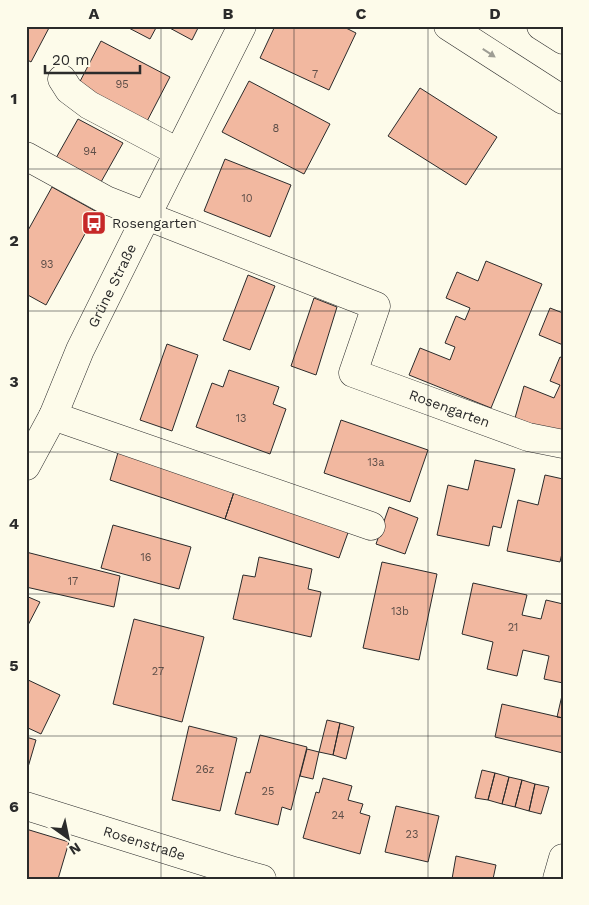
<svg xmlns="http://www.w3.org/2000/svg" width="589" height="905" viewBox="0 0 589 905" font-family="'Work Sans',sans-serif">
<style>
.building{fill:#f2b8a0;stroke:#2b2b2b}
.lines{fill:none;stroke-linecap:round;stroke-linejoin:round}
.minor-casing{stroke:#2b2b2b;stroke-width:29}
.major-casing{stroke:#2b2b2b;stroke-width:29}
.minor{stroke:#fdfbea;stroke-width:28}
.major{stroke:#fdfbea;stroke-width:28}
.oneway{fill:#9e9d94}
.grid{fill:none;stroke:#2b2b2b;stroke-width:1;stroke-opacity:0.55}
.labels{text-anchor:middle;stroke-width:4;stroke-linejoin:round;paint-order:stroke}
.number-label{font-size:11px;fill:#5d4e48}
.poi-label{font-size:14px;fill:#2b2b2b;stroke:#fdfbea;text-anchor:start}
.street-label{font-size:14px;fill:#2b2b2b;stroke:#fdfbea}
.neatline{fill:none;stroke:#2b2b2b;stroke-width:2}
.grid-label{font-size:16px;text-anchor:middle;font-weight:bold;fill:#2b2b2b}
</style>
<rect width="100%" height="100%" fill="#fdfbea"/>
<path class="building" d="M26 26H50L31 62 26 59Z
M125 26H157L150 39Z
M166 26H199L192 40Z
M275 26H342L356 33 329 90 260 58Z
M101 41 170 77 144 127 75 91Z
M249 81 330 124 304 174 222 132Z
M420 88 497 137 466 185 388 136Z
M78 119 123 143 101 182 56 158Z
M225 159 291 185 270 237 204 211Z
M52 187 97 212 46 305 26 294V234Z
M486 261 542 284 491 408 409 375 420 348 450 360 455 347 445 343 456 316 465 320 470 308 446 298 457 272 478 281Z
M248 275 275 286 250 350 223 340Z
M314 298 337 307 316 375 291 366Z
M550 308 563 313V345L539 335Z
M167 344 198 355 172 431 140 420Z
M560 357 563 358V435L515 418 524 386 554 398 560 385 550 381Z
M229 370 279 387 273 404 286 409 270 454 196 427 212 383 223 387Z
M341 420 428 450 410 502 324 473Z
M119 449 235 489 225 519 110 480Z
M475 460 515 469 501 528 493 526 489 546 437 535 448 485 468 490Z
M545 475 563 479V549L560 562 507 551 518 500 538 505Z
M235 489 350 527 339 558 225 519Z
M389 507 418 518 405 554 376 544Z
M113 525 191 547 179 589 101 568Z
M26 552 120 576 114 607 26 587Z
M259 557 312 569 308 589 321 592 311 637 233 619 243 575 255 577Z
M382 562 437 574 419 660 363 648Z
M473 583 527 595 522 615 541 619 546 600 563 604V683L544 679 549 656 523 650 517 676 487 669 493 642 462 634Z
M26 596 40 602 26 629Z
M134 619 204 637 182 722 113 704Z
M26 679 60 695 41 734 26 727Z
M563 691V718L557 717Z
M502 704 563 718V753L495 737Z
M327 720 340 723 333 755 319 752Z
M340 723 354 727 346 759 333 755Z
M189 726 237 738 220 811 172 800Z
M260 735 307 747 291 810 282 807 278 825 235 814 246 772 250 773Z
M26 737 36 740 26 774Z
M307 749 319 752 313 779 300 776Z
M482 770 495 773 488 800 475 798Z
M495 773 509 777 502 804 488 800Z
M509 777 522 780 515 807 502 804Z
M323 778 352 786 348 800 363 804 360 813 370 816 360 854 303 838 316 792 319 793Z
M522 780 535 784 529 811 515 807Z
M535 784 549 787 541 814 529 811Z
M396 806 439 816 428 862 385 852Z
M26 829 69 842 58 879H26Z
M456 856 496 865 493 879H452Z"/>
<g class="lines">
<defs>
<g id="minor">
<path d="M62 79 69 90 89 105 178 152"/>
<path id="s1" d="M26 156 106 200 376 306 353 373 528 437 563 444"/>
<path d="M53 416 371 526"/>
<path id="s2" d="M26 806 234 871 262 879"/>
<path d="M557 879 563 858"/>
</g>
<g id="major">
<path d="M448 26 563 100"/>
<path d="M541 26 563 40"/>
<path id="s3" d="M26 466 53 416 80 350 147 215 242 26"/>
</g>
</defs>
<use href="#minor" class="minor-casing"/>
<use href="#major" class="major-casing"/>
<use href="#minor" class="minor"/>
<use href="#major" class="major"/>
</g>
<defs><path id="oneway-solid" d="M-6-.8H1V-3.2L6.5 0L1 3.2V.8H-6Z" transform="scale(1.25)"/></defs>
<use class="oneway" href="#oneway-solid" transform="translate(489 53) rotate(33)"/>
<path class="grid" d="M161 26V879M294 26V879M428 26V879M26 169H563M26 311H563M26 452H563M26 594H563M26 736H563"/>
<defs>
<symbol id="bus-square" viewBox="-11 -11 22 22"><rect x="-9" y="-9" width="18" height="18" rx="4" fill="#c62828" stroke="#fdfbea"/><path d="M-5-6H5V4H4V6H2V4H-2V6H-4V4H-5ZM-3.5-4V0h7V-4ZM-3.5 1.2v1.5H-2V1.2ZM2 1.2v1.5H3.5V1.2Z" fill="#fff"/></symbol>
</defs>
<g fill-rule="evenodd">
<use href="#bus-square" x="80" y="209" width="28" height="28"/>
</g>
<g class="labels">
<g class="number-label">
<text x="315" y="78">7</text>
<text x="122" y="88">95</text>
<text x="276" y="132">8</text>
<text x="90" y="155">94</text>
<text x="247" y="202">10</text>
<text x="47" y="268">93</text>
<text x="241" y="422">13</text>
<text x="376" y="466">13a</text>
<text x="146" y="561">16</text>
<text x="73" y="585">17</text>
<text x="400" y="615">13b</text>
<text x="513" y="631">21</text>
<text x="158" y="675">27</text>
<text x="205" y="773">26z</text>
<text x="268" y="795">25</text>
<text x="338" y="819">24</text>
<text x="412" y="838">23</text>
</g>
<g class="poi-label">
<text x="112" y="228">Rosengarten</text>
</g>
<g class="street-label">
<text dy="5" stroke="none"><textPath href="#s3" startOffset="200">Grüne Straße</textPath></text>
<text dy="5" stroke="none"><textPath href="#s1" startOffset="555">Rosengarten</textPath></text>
<text dy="5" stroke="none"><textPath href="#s2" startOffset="124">Rosenstraße</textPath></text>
</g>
</g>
<rect width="589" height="905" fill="none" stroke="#fdfbea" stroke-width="55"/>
<g transform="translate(68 838) rotate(147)" stroke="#fdfbea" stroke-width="4" paint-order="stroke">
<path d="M0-4L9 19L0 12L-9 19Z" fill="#2b2b2b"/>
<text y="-8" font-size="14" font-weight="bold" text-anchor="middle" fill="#2b2b2b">N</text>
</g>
<path d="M45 65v8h95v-8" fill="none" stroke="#2b2b2b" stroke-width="2.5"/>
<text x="52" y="65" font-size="15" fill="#2b2b2b" stroke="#fdfbea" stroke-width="4" paint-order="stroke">20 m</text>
<rect x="28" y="28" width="534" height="850" class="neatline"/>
<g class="grid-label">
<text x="94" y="19">A</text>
<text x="228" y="19">B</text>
<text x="361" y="19">C</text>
<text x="495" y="19">D</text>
<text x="14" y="104">1</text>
<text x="14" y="246">2</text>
<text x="14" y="387">3</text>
<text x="14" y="529">4</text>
<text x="14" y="671">5</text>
<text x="14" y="812">6</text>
</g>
</svg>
